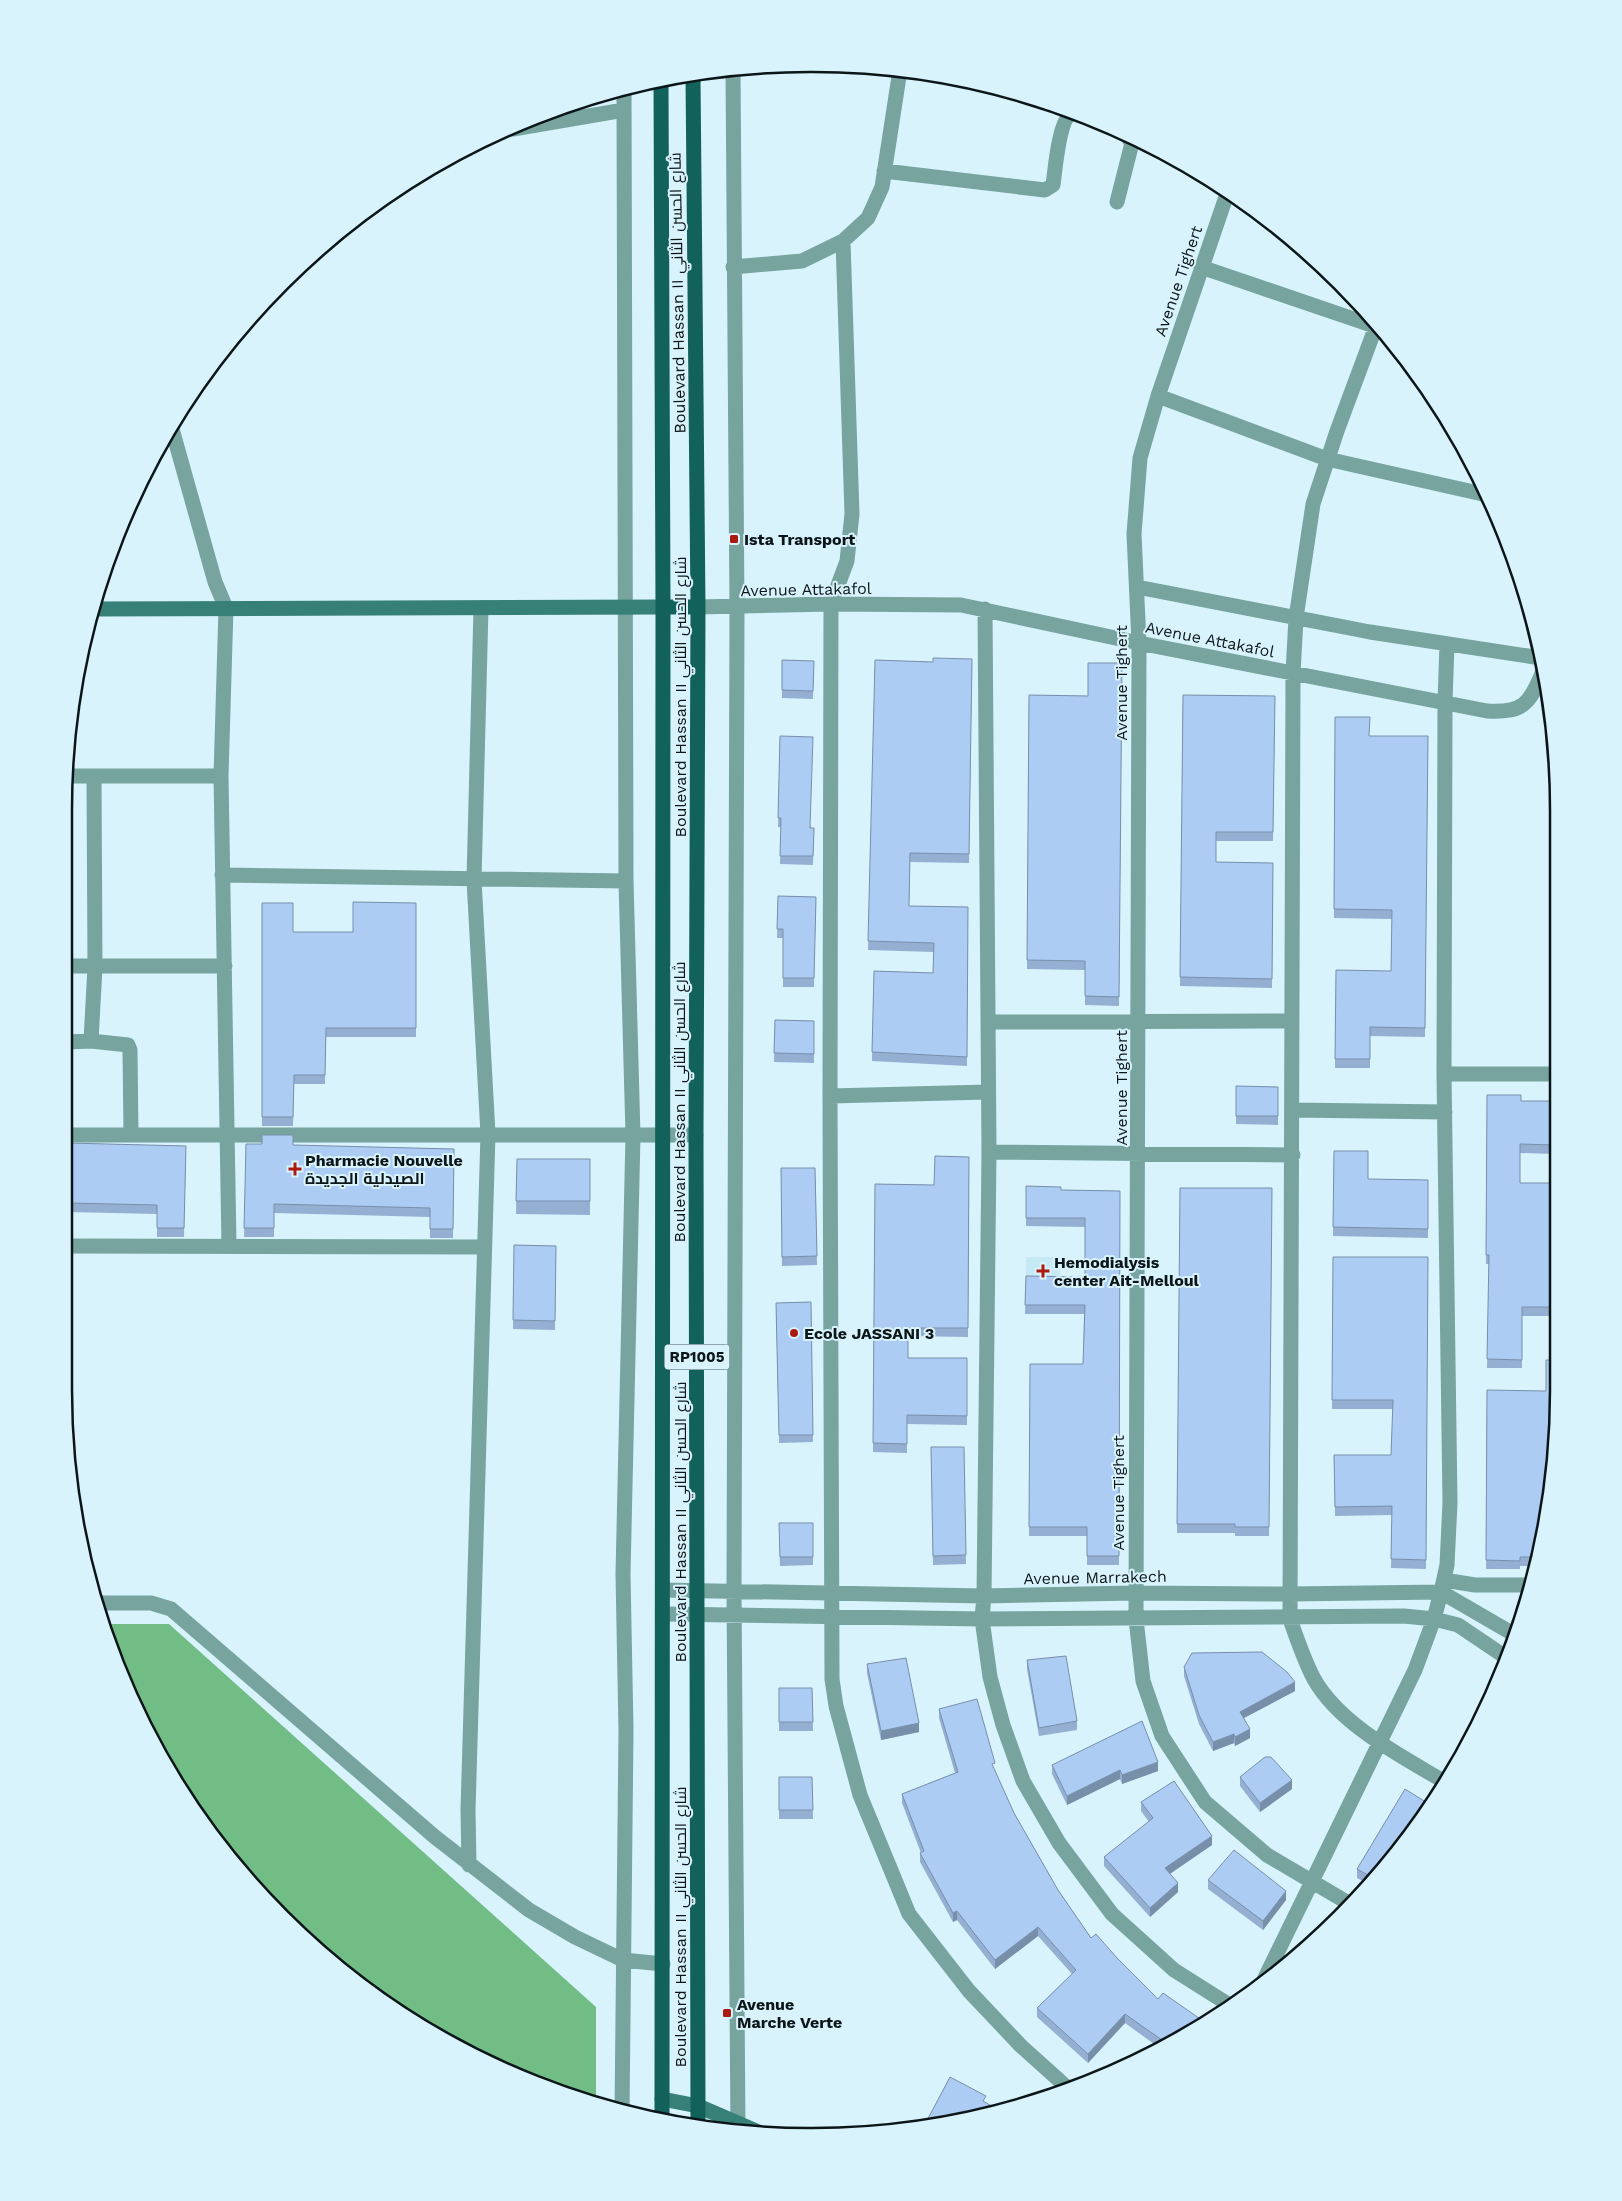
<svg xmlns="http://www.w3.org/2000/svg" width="1622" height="2201" viewBox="0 0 1622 2201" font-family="'Work Sans',Cairo,sans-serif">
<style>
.built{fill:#c5eaf5}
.forest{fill:#72bc86}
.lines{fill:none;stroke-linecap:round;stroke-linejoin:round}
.street{stroke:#77a49e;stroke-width:15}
.secondary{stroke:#368077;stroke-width:15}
.primary{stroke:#12625b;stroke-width:15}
.wall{fill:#94afd1}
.shaded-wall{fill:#788faa}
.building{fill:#acccf3;stroke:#788faa}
.poi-dot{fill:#ab1a11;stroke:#d8f3fc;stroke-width:2}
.labels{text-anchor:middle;stroke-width:4;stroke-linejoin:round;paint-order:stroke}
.shield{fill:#d8f3fc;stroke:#49585d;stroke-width:1}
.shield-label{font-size:15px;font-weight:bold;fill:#0c1619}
.street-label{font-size:16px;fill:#0c1619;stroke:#d8f3fc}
.poi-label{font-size:16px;font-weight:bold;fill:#0c1619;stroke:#d8f3fc;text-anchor:start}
.rim{fill:none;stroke:#0c1619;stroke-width:2.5}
</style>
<rect width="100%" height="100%" fill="#d8f3fc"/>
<path class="built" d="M1026 1257H1060V1285H1026Z"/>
<path class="forest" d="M103 1624H169L596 2007V2104L481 2060 396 2011 318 1952 249 1882 190 1805 121 1676Z"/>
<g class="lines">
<path class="street" d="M733 70 737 608 734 1592 738 2132
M513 129 624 110
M884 171 1045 190 1053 185C1055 171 1059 117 1073 113
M1227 194 1158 396 1140 458 1134 534 1139 643 1136 1619 1143 1681 1162 1736 1205 1802 1267 1855 1350 1904
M1117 202 1132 143 1129 139
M843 241 852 514 847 561 831 604 830 1096 832 1679 836 1706 860 1795 909 1914 969 1991 1021 2046 1070 2090
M733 267 802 261 843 241 868 218 882 187 900 70
M1201 267 1377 327
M1376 326 1337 431 1313 504 1296 618 1293 673 1290 1619C1297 1639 1304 1660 1314 1679 1340 1725 1401 1756 1445 1782
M1158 396 1327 459 1487 495
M172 429 215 582 226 608 221 776 229 1245
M1137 587 1370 632 1541 658
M698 607 831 604 961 605 1139 643 1487 711C1523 713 1530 704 1543 671
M985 609 989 1152 984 1596 982 1619 990 1677 1003 1725 1023 1781 1059 1843 1112 1914 1174 1970 1231 2006
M65 776H221
M222 875 626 881
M67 966H225
M988 1022 1291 1021
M91 1041 95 967 94 776
M67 1042 91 1041 128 1045 130 1050 131 1135
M1444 1074H1554
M830 1096 988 1092
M1292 1110 1445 1112
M68 1135H696
M989 1152 1293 1155
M69 1246 484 1247
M1444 1580 1475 1585H1532
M663 1590 984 1596 1135 1593 1289 1594 1441 1592 1515 1635
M96 1603H151L171 1609 435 1837 529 1910 575 1937 623 1960 663 1964
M664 1614 982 1619 1404 1616 1434 1619 1458 1625 1507 1658
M469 1865 468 1810 488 1134 474 880 481 608
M1261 1986 1415 1670 1434 1619 1441 1592 1447 1565 1450 1503 1444 1074 1445 702 1447 644
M622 2113 626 1730 623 1574 633 1135 626 881 624 88"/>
<path class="secondary" d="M92 609 663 607
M662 2099 698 2106 763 2134"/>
<path class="primary" d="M693 77 698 607 696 1135 698 2128
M661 82 663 607 662 2121
M663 607H698"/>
</g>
<path class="wall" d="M972 659 969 863 910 862 909 906 968 907 967 1066 872 1061 874 971 933 973 934 952 868 950 875 660 933 662Z
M782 660 814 661 813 699 782 698Z
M1122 663 1119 1006 1085 1005V970L1027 969 1029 695 1088 696Z
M1183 695 1275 696 1273 841H1216V862L1273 863 1272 988 1180 986Z
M1335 717 1370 736H1428L1425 1037 1370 1036V1068H1335L1336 970 1391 971 1392 919 1334 918Z
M780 736 811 828H814L813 865 780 864 781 827H778Z
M778 896 816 897 814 987H783V938H777Z
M262 903 293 932H353L416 903V1037H326L325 1084H294L293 1126H262Z
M775 1020 814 1021V1063L774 1062Z
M1236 1086 1278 1087V1125L1236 1124Z
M1521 1101H1554L1555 1154 1520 1153V1183H1555L1556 1316H1522V1368H1487L1489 1264H1486V1211Z
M68 1143 186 1146 184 1237H157V1214L68 1212Z
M246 1144 454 1149 453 1238H430V1217L274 1213V1237H244Z
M1334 1151 1368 1179 1428 1180V1238L1333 1236Z
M969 1157 968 1337 908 1336V1358H967V1425L907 1424V1453L873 1452 875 1184 934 1185Z
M517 1159H590V1215L516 1214Z
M781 1168H815L817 1265 782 1266Z
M1026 1186 1061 1190 1120 1191 1119 1565H1087V1536H1029L1030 1364H1083L1084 1314H1025L1026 1276 1085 1277V1227L1026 1226Z
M1180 1188H1272L1269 1536H1235V1533H1177Z
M514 1245 556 1246 555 1330 513 1329Z
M1333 1257H1428L1426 1569 1391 1568 1392 1515 1335 1516 1334 1455H1391L1393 1409H1332Z
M811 1302 813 1442 779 1443 776 1303Z
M1487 1390 1557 1439 1536 1566H1520V1569H1486Z
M931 1447H964L966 1564 933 1565Z
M779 1523H813V1565L780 1566Z
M1027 1660 1077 1721V1730L1039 1736 1027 1669Z
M867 1664 919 1732 881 1740 867 1673Z
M1184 1667 1295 1691 1244 1718 1250 1738 1235 1746 1234 1743 1213 1751 1199 1724 1184 1676Z
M779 1688H812L813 1731H779Z
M939 1709 995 1771 1014 1813 1058 1890 1091 1938 1185 2037 1161 2049 1125 2023 1088 2063 1037 2017V2008L1072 1974 1038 1936 995 1969 957 1920 953 1922 920 1862V1853H921L902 1803V1794L955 1773 939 1718Z
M1052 1765 1158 1771 1122 1784 1120 1779 1067 1805 1052 1774Z
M779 1777H812L813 1819H779Z
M1240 1777 1292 1789 1260 1812 1240 1786Z
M1141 1802 1212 1845 1170 1874 1178 1892 1150 1917 1104 1866V1857L1149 1822 1141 1811Z
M1429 1804 1373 1882 1370 1885 1357 1878V1869Z
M1208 1880 1286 1900 1263 1930 1208 1889Z"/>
<path class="shaded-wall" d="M1295 1682V1691L1240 1720V1712Z
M919 1723V1732L881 1740V1731Z
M1250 1729V1738L1235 1746V1737Z
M1234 1734V1743L1213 1751V1742Z
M1158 1762V1771L1122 1784V1775Z
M1120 1770V1779L1067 1805V1796Z
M1292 1780V1789L1260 1812V1803Z
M1212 1836V1845L1165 1877V1868Z
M1178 1883V1892L1150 1917V1908Z
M1286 1891V1900L1263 1930V1921Z
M957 1911V1920L953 1922V1913Z
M1038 1927V1936L995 1969V1960Z
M1125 2014V2023L1088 2063V2054Z"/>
<path class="building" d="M933 658 972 659 969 854 910 853 909 906 968 907 967 1057 872 1052 874 971 933 973 934 943 868 941 875 660 933 662Z
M782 660 814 661 813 691 782 690Z
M1088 663H1122L1119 997 1085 996V961L1027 960 1029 695 1088 696Z
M1183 695 1275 696 1273 832H1216V862L1273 863 1272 979 1180 977Z
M1335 717H1370L1369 736H1428L1425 1028 1370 1027V1059H1335L1336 970 1391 971 1392 910 1334 909Z
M780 736 813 737 810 828H814L813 856H780L781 818H778Z
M778 896 816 897 814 978H783V929H777Z
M353 902 416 903V1028H326L325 1075H294L293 1117H262V903H293V932H353Z
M775 1020 814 1021V1054L774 1053Z
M1236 1086 1278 1087V1116H1236Z
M1487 1095H1521V1101H1554L1555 1145 1520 1144V1183H1555L1556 1307H1522V1360L1487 1359 1489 1255H1486Z
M262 1135H293V1145L454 1149 453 1229H430V1208L274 1204V1228H244L246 1144H262Z
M68 1143 186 1146 184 1228H157V1205L68 1203Z
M1334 1151H1368V1179L1428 1180V1229L1333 1227Z
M935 1156 969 1157 968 1328H908V1358H967V1416L907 1415V1444L873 1443 875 1184 934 1185Z
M517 1159H590V1201H516Z
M781 1168H815L817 1256 782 1257Z
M1026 1186 1061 1187V1190L1120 1191 1119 1556H1087V1527H1029L1030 1364H1083L1085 1305H1025L1026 1276 1085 1277V1218H1026Z
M1180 1188H1272L1269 1527H1235V1524H1177Z
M514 1245 556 1246 555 1321 513 1320Z
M1333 1257H1428L1426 1560 1391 1559 1392 1506 1335 1507 1334 1455H1391L1393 1400H1332Z
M811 1302 813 1435H779L776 1303Z
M1546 1360H1556L1557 1439 1537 1557H1520V1561L1486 1560 1487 1390 1546 1391Z
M931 1447H964L966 1555 933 1556Z
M779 1523H813V1557H780Z
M1262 1652 1287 1672 1295 1682 1240 1712 1250 1729 1235 1737 1234 1734 1213 1742 1199 1715 1184 1667 1192 1653Z
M1066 1656 1077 1721 1039 1728 1027 1660Z
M906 1658 919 1723 881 1731 867 1664Z
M779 1688H812L813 1722H779Z
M977 1699 995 1763 992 1764 1014 1813 1058 1890 1091 1938 1096 1934 1117 1958 1158 1999 1163 1993 1206 2023 1185 2037 1169 2045 1125 2014 1088 2054 1037 2008 1076 1970 1038 1927 995 1960 957 1911 953 1913 920 1853 924 1851 902 1794 958 1772 939 1709Z
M1142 1721 1158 1762 1122 1775 1120 1770 1067 1796 1052 1765Z
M1265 1757H1271L1292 1780 1260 1803 1240 1777Z
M779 1777H812L813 1810H779Z
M1174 1781 1212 1836 1165 1868 1178 1883 1150 1908 1104 1857 1153 1818 1141 1802Z
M1405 1789 1429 1804 1375 1879 1357 1869Z
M1234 1850 1286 1891 1263 1921 1208 1880Z
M950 2077 986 2096 983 2101 1002 2112 923 2128Z"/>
<g class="poi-dot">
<rect x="729" y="534" width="10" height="10" rx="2.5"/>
<path d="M292.5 1161.5h5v5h5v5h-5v5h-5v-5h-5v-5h5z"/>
<path d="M1040.5 1263.5h5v5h5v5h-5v5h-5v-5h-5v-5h5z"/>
<circle cx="794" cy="1333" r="5"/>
<rect x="722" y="2008" width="10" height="10" rx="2.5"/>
</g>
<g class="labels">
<rect class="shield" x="664.5" y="1344.5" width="65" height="25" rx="4"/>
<g class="shield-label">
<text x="697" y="1362">RP1005</text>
</g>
<g class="street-label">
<text transform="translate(1178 281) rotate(-71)" y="6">Avenue Tighert</text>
<text transform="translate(677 293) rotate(-91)" y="6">Boulevard Hassan II شارع الحسن الثاني</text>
<text transform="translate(806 589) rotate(-1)" y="6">Avenue Attakafol</text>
<text transform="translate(1210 639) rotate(11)" y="6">Avenue Attakafol</text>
<text transform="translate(1121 683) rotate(-90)" y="6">Avenue Tighert</text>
<text transform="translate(680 697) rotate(-90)" y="6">Boulevard Hassan II شارع الحسن الثاني</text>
<text transform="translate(1121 1088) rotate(-90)" y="6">Avenue Tighert</text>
<text transform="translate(679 1102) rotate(-90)" y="6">Boulevard Hassan II شارع الحسن الثاني</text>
<text transform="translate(1118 1493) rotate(-90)" y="6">Avenue Tighert</text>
<text transform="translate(680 1522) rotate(-90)" y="6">Boulevard Hassan II شارع الحسن الثاني</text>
<text transform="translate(1095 1577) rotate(-1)" y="6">Avenue Marrakech</text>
<text transform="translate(680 1927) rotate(-90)" y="6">Boulevard Hassan II شارع الحسن الثاني</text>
</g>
<g class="poi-label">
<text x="744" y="545">Ista Transport</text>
<text x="305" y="1166">Pharmacie Nouvelle<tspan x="305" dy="18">الصيدلية الجديدة</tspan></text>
<text x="1054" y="1268">Hemodialysis<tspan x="1054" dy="18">center Ait-Melloul</tspan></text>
<text x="804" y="1339">Ecole JASSANI 3</text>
<text x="737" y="2010">Avenue<tspan x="737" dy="18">Marche Verte</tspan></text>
</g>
</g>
<path d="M0 0H1622V2201H0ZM810 72H812A738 738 0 0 1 1550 810V1390A738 738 0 0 1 812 2128H810A738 738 0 0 1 72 1390V810A738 738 0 0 1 810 72Z" fill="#d8f3fc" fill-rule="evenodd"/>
<path class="rim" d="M810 72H812A738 738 0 0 1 1550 810V1390A738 738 0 0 1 812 2128H810A738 738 0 0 1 72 1390V810A738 738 0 0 1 810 72Z"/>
</svg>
